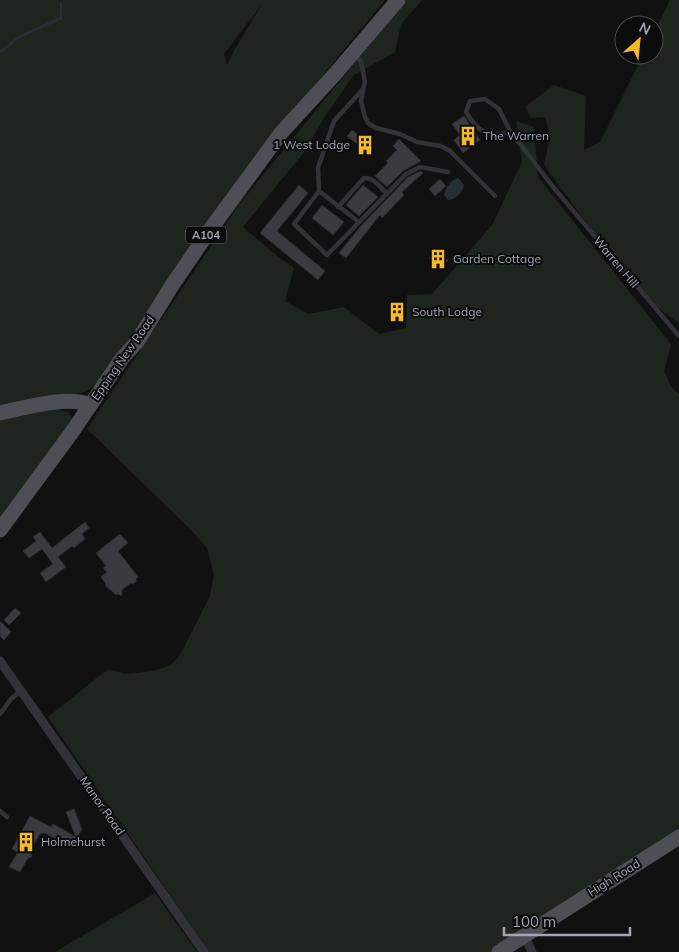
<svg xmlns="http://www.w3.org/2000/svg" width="679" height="952" viewBox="0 0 679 952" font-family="Mulish,sans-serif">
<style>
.green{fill:#1d251e;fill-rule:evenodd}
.water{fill:#272f36}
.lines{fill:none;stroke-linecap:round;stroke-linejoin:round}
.stream{stroke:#272f36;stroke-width:2.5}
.building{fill:#3b3b3f;stroke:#2b2b2e}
.lane{stroke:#323237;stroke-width:4.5}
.street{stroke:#323237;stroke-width:9}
.primary{stroke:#4e4f56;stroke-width:15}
.labels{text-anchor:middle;stroke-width:4;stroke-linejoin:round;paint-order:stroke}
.shield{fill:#0c0c0d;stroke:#757881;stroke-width:1}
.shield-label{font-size:11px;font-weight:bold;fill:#a2a6b3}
.poi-label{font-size:12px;fill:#a2a6b3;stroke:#0c0c0d;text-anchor:start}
.street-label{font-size:12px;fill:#a2a6b3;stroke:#0c0c0d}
</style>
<rect width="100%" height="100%" fill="#111112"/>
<path class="green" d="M0 0H385L290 115 105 374 94 386 85 392 0 408ZM262 4 235 49 227 65 224 54Z
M406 0H422L401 24 395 52 354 75 325 116 305 151 243 227 271 251 294 268 285 301 308 314 344 307 379 334 406 328 407 295 432 294 492 225 522 162 516 121 534 127 538 177 671 344 664 372 673 389 679 394V832L493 952H209L48 717 108 669 125 674 154 671 171 665 180 655 210 596 214 575 207 548 191 530 87 429 240 203Z
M670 0H679V324L651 302 579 213 544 165 550 136 545 117 531 118 525 107 554 85 586 96 584 150 600 142 643 55H654V33Z
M51 408 68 412 73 420 0 520V418Z
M155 893 197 952H55Z"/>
<path class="water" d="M458 178 464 185C463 192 456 200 448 200L444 195C445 188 451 180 458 178Z"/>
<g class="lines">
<path class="stream" d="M0 52 19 37 61 18V3"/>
</g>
<path class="building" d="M464 116 480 140 463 153 454 140 460 135 452 124Z
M352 130 372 146 367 152 347 136Z
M399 139 421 161 403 171 387 187 375 176 388 163 386 161 397 150 393 146Z
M421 171 423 173 402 192 404 195 382 218 380 215 346 258 339 253 360 227 408 177Z
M440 179 446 186 435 196 429 189Z
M299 185 308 193 277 231 325 271 318 280 260 233Z
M363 185 378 197 359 216 346 205Z
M322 205 344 222 333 235 312 218Z
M436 250 448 260 441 268 429 258Z
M85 522 89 528 82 534 85 539 74 548 72 546 58 557 66 567 46 582 40 573 53 564 42 549 29 558 23 551 36 541 33 537 40 532 52 548Z
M120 534 128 543 118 551 138 577 136 579 137 581 133 584 131 583 122 590V596L118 594 116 595 105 585 106 584 101 577 107 572 103 568 106 566 96 553Z
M15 608 21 613 9 625 4 620Z
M0 621 11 632 4 640 0 636Z
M74 809 82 829 71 848 45 833 40 834 30 851 32 857 28 858 20 872 9 867 18 852 12 849 30 816 51 827 53 824 76 837 66 812Z"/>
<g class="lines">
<path class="lane" d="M356 55 361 61 365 82 363 89 334 121 318 168 319 191 294 224 327 255 406 174 420 167 448 172
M363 91 361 101 365 117 368 123 376 128 400 134 417 142 441 146 450 151 495 196
M510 131C488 139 478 132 466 112L470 101 485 99 499 109 510 131 554 188 679 336
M319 191 359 222
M338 207 364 178C374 177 381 188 387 194
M0 714 11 699 20 691
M0 811 7 817"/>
<path class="street" d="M0 661 204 952
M524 935 532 952"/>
<path class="primary" d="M0 413C24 408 68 395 90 405
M0 530 72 432 123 357 137 342 171 287 207 234 281 133 335 74 398 0
M499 952 679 837"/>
</g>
<defs>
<symbol id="building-bare" viewBox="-9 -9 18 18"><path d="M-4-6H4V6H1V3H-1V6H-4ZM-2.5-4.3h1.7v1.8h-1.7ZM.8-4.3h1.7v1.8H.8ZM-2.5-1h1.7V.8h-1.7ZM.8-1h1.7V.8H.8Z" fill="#f4b828" stroke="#0c0c0d" stroke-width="2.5" paint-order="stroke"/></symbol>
</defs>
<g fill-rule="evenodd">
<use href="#building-bare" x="454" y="122" width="28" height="28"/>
<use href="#building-bare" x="351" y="131" width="28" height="28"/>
<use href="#building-bare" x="424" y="245" width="28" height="28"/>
<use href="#building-bare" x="383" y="298" width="28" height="28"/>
<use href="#building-bare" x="12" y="828" width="28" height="28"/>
</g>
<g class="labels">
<rect class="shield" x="186" y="226.5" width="40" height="17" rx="4"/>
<g class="shield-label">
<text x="206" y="239">A104</text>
</g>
<g class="poi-label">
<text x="483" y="140">The Warren</text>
<text x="350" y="149" text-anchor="end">1 West Lodge</text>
<text x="453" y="263">Garden Cottage</text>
<text x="412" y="316">South Lodge</text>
<text x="41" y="846">Holmehurst</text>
</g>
<g class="street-label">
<text transform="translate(616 262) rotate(50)" y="4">Warren Hill</text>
<text transform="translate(123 358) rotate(-55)" y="4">Epping New Road</text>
<text transform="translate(102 806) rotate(55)" y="4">Manor Road</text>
<text transform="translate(614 878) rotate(-32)" y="4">High Road</text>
</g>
</g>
<g transform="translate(639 40) rotate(27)"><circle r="24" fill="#0c0c0d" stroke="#484a4f"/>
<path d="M0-4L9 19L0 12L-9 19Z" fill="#f4b828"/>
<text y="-8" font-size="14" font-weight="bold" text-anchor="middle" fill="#a2a6b3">N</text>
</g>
<path d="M504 927v8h126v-8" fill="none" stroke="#a2a6b3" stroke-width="2.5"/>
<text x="512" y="927" font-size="15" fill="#a2a6b3" stroke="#0c0c0d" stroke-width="4" paint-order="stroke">100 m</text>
</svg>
